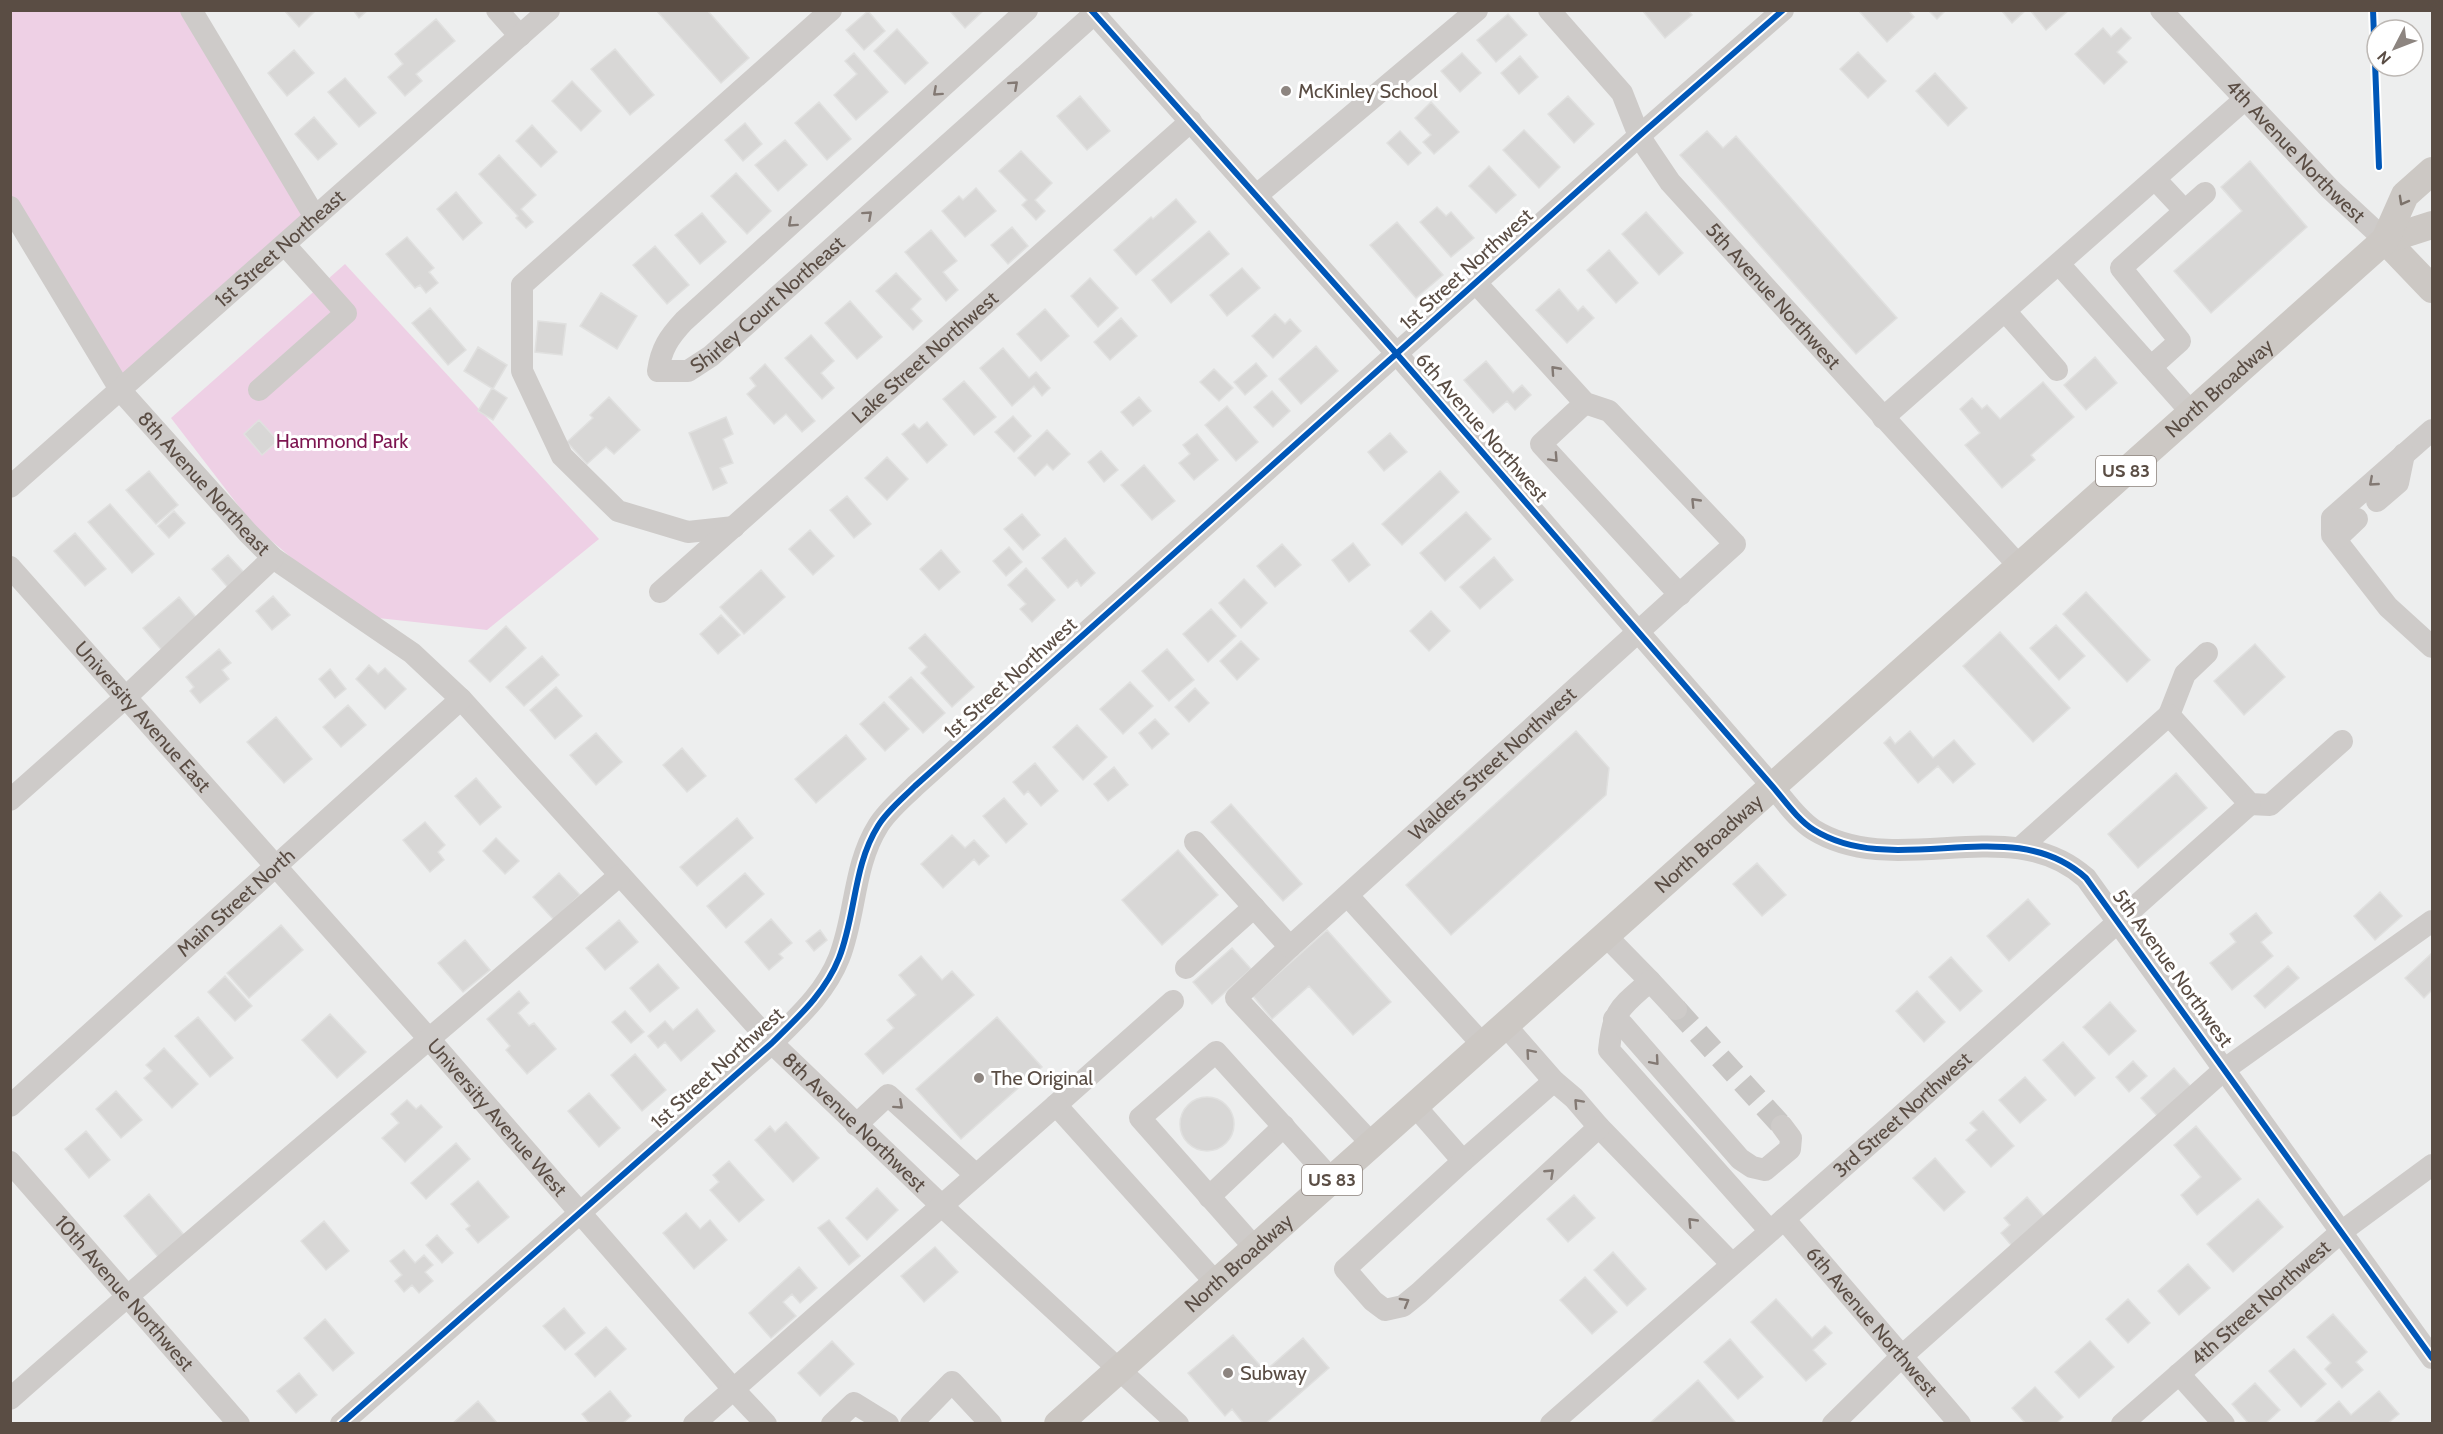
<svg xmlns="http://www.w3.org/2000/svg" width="2443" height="1434" viewBox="0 0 2443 1434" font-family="Cabin,sans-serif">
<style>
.green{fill:#eed0e5}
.building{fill:#d8d7d6;stroke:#e0e0df;stroke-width:1.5}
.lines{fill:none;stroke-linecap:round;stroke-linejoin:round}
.minor-tunnel{stroke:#c8c6c4;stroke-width:22;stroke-dasharray:22 11;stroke-linecap:butt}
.minor{stroke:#cecbc9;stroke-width:22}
.major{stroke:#ccc8c4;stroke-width:28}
.cycleway-casing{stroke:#fff;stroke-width:10}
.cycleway{stroke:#0057b8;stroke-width:6}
.oneway{stroke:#837973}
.oneway2{stroke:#7c726a}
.poi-dot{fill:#8d8580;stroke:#fff;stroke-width:2}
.labels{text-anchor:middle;stroke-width:6;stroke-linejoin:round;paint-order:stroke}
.shield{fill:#fff;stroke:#8c827c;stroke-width:1.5}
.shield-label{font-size:18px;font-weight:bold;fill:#5a4d44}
.poi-label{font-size:20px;fill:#5a4d44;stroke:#fff;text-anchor:start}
.street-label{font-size:20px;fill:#5a4d44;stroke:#fff}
.park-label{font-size:20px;fill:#7c144f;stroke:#fff}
</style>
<rect width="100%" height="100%" fill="#edeeee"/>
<path class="green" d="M10 11H186L315 217 121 391 11 207Z
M345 264 599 539 487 630 360 616 254 526 171 418Z"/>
<path class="building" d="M284 10H316L299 27Z
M353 10H368L359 18Z
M656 10H707L749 58 721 83Z
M949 10H984L965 28Z
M1642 10H1688L1692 15 1665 38Z
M1858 10H1908L1914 17 1887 42Z
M1928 10H1946L1937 19Z
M2001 10H2026L2012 23Z
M2030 10H2069L2046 30Z
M868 11 885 31 864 50 846 30Z
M1508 14 1527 35 1496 62 1477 40Z
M436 19 455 41 416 74 422 81 405 96 388 77 403 64 395 54Z
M2103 28 2111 37 2121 28 2131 38 2117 52 2127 62 2104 84 2075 54Z
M897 29 928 63 905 84 874 51Z
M615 49 654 95 630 115 591 69Z
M294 50 314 73 287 96 268 73Z
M1858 52 1886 81 1868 98 1840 69Z
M854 53 888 92 856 120 834 95 857 74 845 61Z
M1462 53 1481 73 1460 92 1441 71Z
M1520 56 1538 77 1519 94 1501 73Z
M1935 73 1967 108 1948 126 1916 91Z
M345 78 376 113 359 127 328 92Z
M572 81 601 111 581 131 552 101Z
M1080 96 1110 131 1087 150 1057 116Z
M1568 96 1594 124 1574 143 1548 114Z
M819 102 851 139 827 160 795 123Z
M1431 102 1459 132 1434 154 1423 142 1431 135 1415 118Z
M314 117 337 144 318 160 295 134Z
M745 123 762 144 743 161 725 140Z
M532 125 557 152 541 167 516 141Z
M1524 130 1560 167 1539 188 1503 150Z
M1400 131 1421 153 1408 165 1387 143Z
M1707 131 1723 148 1736 136 1897 318 1856 354 1680 155Z
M785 140 807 165 778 191 755 165Z
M1021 151 1052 183 1035 200 1045 211 1036 220 1022 205 1027 200 999 171Z
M499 155 536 195 521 209 533 222 526 228 516 218 518 216 479 174Z
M2250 161 2307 227 2211 313 2174 271 2242 211 2221 187Z
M1489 166 1516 195 1496 213 1469 186Z
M736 173 771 211 747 234 711 196Z
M976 188 996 211 965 237 942 211 959 196 963 200Z
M456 192 482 223 463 240 437 209Z
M1176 199 1196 222 1136 275 1114 250 1151 217 1153 219Z
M1437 207 1446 216 1451 212 1474 238 1451 257 1420 222Z
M1646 212 1683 253 1659 275 1622 234Z
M702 213 726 242 700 264 675 235Z
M1397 222 1443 275 1416 298 1370 245Z
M1012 227 1028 246 1008 264 991 245Z
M931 230 957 261 943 272 958 290 946 301 905 252Z
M1209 231 1229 254 1171 303 1152 280Z
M407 237 434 268 429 272 438 283 426 293 420 285 415 288 386 254Z
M655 246 689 285 667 304 633 265Z
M1609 250 1638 283 1616 303 1587 270Z
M1242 268 1260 288 1227 316 1210 295Z
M896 273 921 299 911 309 922 321 913 330 876 291Z
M1090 278 1118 308 1098 327 1071 296Z
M1559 289 1578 311 1583 306 1594 318 1567 343 1536 310Z
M601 293 637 316 617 349 580 326Z
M850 301 882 337 857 359 825 323Z
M430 308 466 350 448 365 412 323Z
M1045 309 1069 336 1041 361 1017 334Z
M1275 314 1285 324 1290 319 1301 331 1273 358 1252 336Z
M1121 318 1137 336 1110 360 1094 342Z
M538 321 566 324 562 355 535 352Z
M811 335 834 361 821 373 834 388 822 399 785 358Z
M1316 346 1338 371 1301 404 1279 379Z
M478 347 507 365 493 389 464 371Z
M1003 348 1029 378 1036 372 1050 388 1042 396 1034 386 1012 406 980 368Z
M2095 357 2117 383 2086 410 2064 385Z
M1486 361 1513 393 1522 385 1531 395 1515 410 1507 401 1493 413 1464 380Z
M1256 363 1267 376 1245 395 1234 382Z
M765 364 815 421 802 432 786 414 774 424 747 394 756 386 750 378Z
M1214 369 1233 388 1219 401 1200 382Z
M964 381 996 417 974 435 943 399Z
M2043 382 2074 417 2031 455 2035 460 2002 488 1965 445 1980 433 1960 409 1972 398 1982 409 1987 405 2000 419Z
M492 388 507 398 493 420 478 411Z
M1272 391 1290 411 1273 427 1254 407Z
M609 397 640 430 614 454 606 447 587 464 567 442 593 418 590 415Z
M1139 397 1151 411 1133 426 1121 412Z
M1227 406 1258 442 1236 461 1205 425Z
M1013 416 1031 436 1014 452 995 432Z
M726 417 733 434 723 439 733 463 720 468 727 483 713 490 689 433Z
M259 420 278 441 262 455 244 434Z
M927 422 947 445 927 463 902 434 914 424 919 429Z
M1047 430 1070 454 1053 470 1047 464 1035 476 1018 458Z
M1390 433 1407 452 1384 471 1368 452Z
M1197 434 1218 460 1194 480 1179 463 1190 454 1183 445Z
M1101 451 1118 470 1104 482 1088 462Z
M887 457 908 479 887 500 865 478Z
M1144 465 1175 501 1152 520 1121 485Z
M149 471 178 505 156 524 126 490Z
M1440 471 1459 492 1402 545 1382 524Z
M847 496 871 524 854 538 830 510Z
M110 504 154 554 132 573 88 522Z
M174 511 185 523 169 538 158 526Z
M1466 512 1491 539 1445 581 1420 553Z
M1022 514 1040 535 1023 550 1004 529Z
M810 530 834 556 813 575 789 549Z
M75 533 106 569 85 586 54 551Z
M1065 538 1095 573 1081 586 1077 580 1068 588 1042 558Z
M1353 543 1370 565 1349 582 1332 560Z
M1282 544 1301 565 1275 587 1257 566Z
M1009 547 1022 562 1006 576 993 561Z
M941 550 960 572 939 590 920 569Z
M228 555 248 577 231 591 212 569Z
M1494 557 1513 580 1480 609 1460 587Z
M1026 568 1055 600 1032 622 1020 609 1026 604 1008 585Z
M761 570 785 597 744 634 720 607Z
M1244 579 1267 603 1241 628 1219 603Z
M2086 592 2150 660 2127 682 2063 614Z
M273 596 290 615 272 630 256 611Z
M179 597 200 622 164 653 143 628Z
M1211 609 1236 636 1208 662 1183 634Z
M1431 611 1450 631 1429 651 1410 631Z
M721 615 740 635 718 654 700 634Z
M2056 625 2085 656 2059 680 2030 648Z
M506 626 526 648 490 682 469 661Z
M2000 632 2070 708 2033 742 1963 666Z
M925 634 974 687 952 707 921 673 927 667 909 648Z
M1241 641 1259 659 1237 680 1220 661Z
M2255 644 2285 677 2244 715 2214 681Z
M219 649 231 663 222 670 229 679 200 703 190 691 194 687 186 677Z
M1167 649 1194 680 1169 701 1142 671Z
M542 656 559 675 524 706 506 687Z
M369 665 378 674 385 668 406 689 385 709 356 679Z
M330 669 346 689 335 698 319 679Z
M911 677 945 713 923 733 889 697Z
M1130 682 1153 706 1123 734 1100 709Z
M556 687 582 716 555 739 530 710Z
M1195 688 1209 703 1189 722 1175 707Z
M884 702 909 729 885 751 860 724Z
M348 705 366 725 341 747 323 727Z
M276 717 312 759 284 783 247 742Z
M1155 719 1169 734 1152 749 1139 733Z
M1077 725 1107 757 1083 780 1053 747Z
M1576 731 1609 768 1606 795 1451 935 1406 885Z
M1910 731 1933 758 1954 740 1975 764 1953 783 1938 766 1918 783 1884 743 1890 737 1895 744Z
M596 733 622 762 596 785 570 755Z
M846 735 866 759 816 803 795 779Z
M682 748 706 776 687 792 663 765Z
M1035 763 1058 791 1041 806 1028 791 1024 795 1013 782Z
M1114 767 1128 785 1108 801 1094 784Z
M2176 773 2207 808 2138 868 2108 834Z
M476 778 501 807 480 825 455 796Z
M1004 798 1027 824 1006 843 983 816Z
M1231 804 1302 884 1283 901 1211 822Z
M737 818 753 838 697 886 680 867Z
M425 822 445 845 438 852 444 860 430 872 403 840Z
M952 835 965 848 974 840 989 856 979 865 974 859 943 888 921 864Z
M496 838 519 861 505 874 483 851Z
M1178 850 1218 895 1162 945 1122 900Z
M1757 863 1786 895 1762 916 1733 884Z
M559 873 580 895 554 920 533 897Z
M745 873 764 894 726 928 707 906Z
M2380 892 2402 916 2375 940 2354 916Z
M2028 899 2050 924 2009 961 1987 936Z
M2256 913 2272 933 2261 942 2273 956 2232 990 2210 963 2236 942 2230 934Z
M771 919 792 943 779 954 783 958 769 970 745 942Z
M619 920 638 942 605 970 586 948Z
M281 925 303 950 249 998 227 973Z
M820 930 827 940 814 951 806 941Z
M1327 930 1391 1002 1353 1035 1309 986 1272 1019 1253 996Z
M465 940 490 970 463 992 438 963Z
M1232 948 1251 969 1212 1004 1193 982Z
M2431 954 2432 990 2424 998 2405 978Z
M921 956 942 980 952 971 974 995 883 1074 865 1054 894 1028 887 1020 916 995 899 975Z
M1951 957 1982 991 1960 1011 1929 977Z
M658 964 679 988 650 1012 630 988Z
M2288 966 2299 978 2265 1008 2254 996Z
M225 976 252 1006 235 1021 208 992Z
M519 991 529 1003 518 1013 529 1026 534 1023 556 1049 527 1074 506 1050 510 1046 487 1019Z
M1917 991 1945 1022 1924 1042 1896 1011Z
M2110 1002 2136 1031 2109 1055 2083 1027Z
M697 1009 715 1031 681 1061 665 1042 658 1048 648 1036 665 1021 673 1030Z
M625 1011 644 1032 631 1043 612 1022Z
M330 1014 366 1052 337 1078 302 1040Z
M198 1017 233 1058 210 1077 175 1036Z
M997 1017 1042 1067 961 1139 916 1089Z
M2063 1042 2095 1078 2075 1096 2043 1060Z
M164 1048 198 1084 172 1108 144 1078 152 1071 146 1065Z
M635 1054 666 1090 642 1111 611 1075Z
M2133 1061 2147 1076 2129 1092 2116 1077Z
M2174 1068 2194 1090 2161 1120 2141 1098Z
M2025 1077 2046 1100 2020 1123 1999 1100Z
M116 1091 142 1120 121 1138 96 1109Z
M589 1093 620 1128 599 1147 568 1111Z
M1180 1124a27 27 0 1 1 54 0a27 27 0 1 1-54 0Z
M407 1100 416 1109 421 1105 442 1127 405 1162 382 1138 399 1123 391 1114Z
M1983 1111 2014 1146 1991 1167 1966 1140 1977 1130 1970 1123Z
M786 1122 819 1158 793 1182 755 1140 770 1126 775 1132Z
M2196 1126 2241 1179 2197 1215 2181 1195 2201 1177 2174 1145Z
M86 1131 110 1160 89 1178 65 1149Z
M456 1143 470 1159 426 1199 411 1183Z
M1935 1158 1965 1192 1944 1211 1913 1178Z
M729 1161 764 1200 739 1222 710 1190 719 1182 713 1175Z
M478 1181 509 1217 478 1243 466 1229 470 1226 451 1204Z
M877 1188 898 1210 867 1240 846 1218Z
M149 1194 185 1236 159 1258 124 1216Z
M1574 1195 1595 1218 1568 1242 1547 1219Z
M2027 1197 2047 1220 2012 1246 2001 1233 2010 1225 2004 1218Z
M2258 1199 2283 1227 2233 1272 2207 1244Z
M686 1213 700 1229 710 1220 727 1240 694 1269 663 1233Z
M829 1220 860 1256 849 1265 818 1228Z
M324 1221 349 1251 326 1270 301 1241Z
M437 1235 453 1253 442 1263 426 1245Z
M935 1247 958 1272 924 1302 901 1276Z
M404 1250 415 1263 424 1255 433 1265 425 1272 433 1281 419 1293 412 1285 404 1292 395 1281 402 1275 390 1261Z
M1613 1252 1646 1289 1627 1306 1594 1270Z
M2188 1264 2210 1288 2179 1315 2158 1291Z
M799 1267 817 1288 800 1303 792 1294 783 1302 796 1316 771 1338 749 1313Z
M1585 1277 1617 1312 1592 1334 1560 1300Z
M1776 1299 1812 1338 1825 1326 1832 1333 1813 1350 1826 1364 1806 1381 1751 1322Z
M2128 1299 2150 1323 2128 1343 2106 1319Z
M564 1308 585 1333 565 1350 543 1326Z
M2333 1314 2367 1352 2356 1362 2363 1370 2342 1388 2325 1369 2331 1363 2307 1337Z
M325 1319 354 1353 333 1371 304 1338Z
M606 1327 626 1349 595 1377 575 1354Z
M1233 1335 1265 1371 1303 1338 1329 1368 1265 1424H1244L1232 1409 1225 1416 1188 1373Z
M1730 1339 1763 1377 1738 1399 1704 1362Z
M832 1341 854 1364 820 1396 798 1373Z
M2090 1341 2114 1367 2079 1398 2055 1372Z
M2294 1349 2326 1384 2301 1407 2269 1371Z
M299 1373 317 1395 296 1413 277 1391Z
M1698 1380 1735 1422 1733 1424H1649Z
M2255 1383 2280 1410 2265 1424H2249L2232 1404Z
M2035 1387 2063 1417 2056 1424H2026L2012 1408Z
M610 1391 631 1416 622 1424H590L582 1414Z
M2379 1391 2399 1414 2387 1424H2317L2315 1422 2339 1401 2351 1415Z
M478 1401 498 1424H452Z"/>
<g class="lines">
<path class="minor-tunnel" d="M1676 1009 1782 1126"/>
<g class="minor">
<path d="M191 10 315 217"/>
<path d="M497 10 520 36"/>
<path id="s1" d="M1027 10 684 321C669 337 661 349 658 371H688L711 356 1094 14"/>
<path d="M1091 10 1396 353 1773 787C1785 801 1798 820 1814 830 1897 881 2011 810 2086 878L2432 1358"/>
<path id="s2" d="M1549 10 1622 93 1639 136 1670 182 2020 567"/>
<path id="s3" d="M2161 10 2330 189 2385 240"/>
<path d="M2155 179 2184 210"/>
<path d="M1257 195 1477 10"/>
<path id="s4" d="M10 207 121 391 248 533 273 558 412 653 461 699 772 1043 942 1206 1178 1424"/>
<path d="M2059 264 2192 413"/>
<path d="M2005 311 2057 370"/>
<path d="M2151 367 2180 341 2121 268 2205 193"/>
<path d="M259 390 346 313 285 245"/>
<path d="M1585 403 1541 444 1680 595"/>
<path d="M1883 418 2244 100"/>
<path d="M2432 430 2332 518V535L2388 607 2432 647"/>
<path id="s5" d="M10 487 549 10"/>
<path d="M2377 501 2398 483 2404 454"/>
<path d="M734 527 688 532 618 511 562 456 522 371V285L831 10"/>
<path d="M2336 539 2357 519"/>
<path id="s6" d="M10 567 430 1040 734 1390 766 1424"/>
<path id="s7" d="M660 592 1191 121"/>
<path d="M2169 715 2185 674 2207 653"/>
<path d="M10 800 126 697 273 558"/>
<path d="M1195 842 1290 947 1236 998 1372 1144"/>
<path d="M2020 848 2169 715 2250 804 2270 805 2342 741"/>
<path d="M1348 896 1483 1045"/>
<path d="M1606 936 1650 981C1621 1007 1613 1009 1609 1050L1770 1231"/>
<path id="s8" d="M1290 947 1735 544 1609 411 1585 403 1475 282"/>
<path d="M1186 968 1254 907"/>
<path d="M1650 981 1676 1009"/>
<path d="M1173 1001 1056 1105 1216 1283"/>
<path d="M1614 1019 1623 1025 1740 1159 1752 1167 1765 1170 1790 1149 1791 1138 1782 1126"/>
<path d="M1505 1025 1554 1081 1574 1098 1599 1127 1732 1264"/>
<path id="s9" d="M10 1106 461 699"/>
<path d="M1415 1106 1463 1161 1554 1081"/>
<path d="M856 1125 888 1095 976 1175"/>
<path d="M1463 1161 1345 1269 1373 1301 1385 1310 1403 1306 1419 1293 1599 1127"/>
<path id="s10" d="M10 1162 239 1424"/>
<path d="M1209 1197 1284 1126"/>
<path id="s11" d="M1784 1219 1960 1424"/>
<path d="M1255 1248 1140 1118 1216 1052 1332 1180"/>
<path d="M2179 1374 2224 1424"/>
<path d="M10 1399C211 1221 418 1051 620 875"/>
<path d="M341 1424 772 1043C798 1017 825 993 839 958 856 915 853 866 878 826 887 811 902 799 915 786L1639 136 1783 10"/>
<path d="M694 1424 1056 1105"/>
<path d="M832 1424 854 1403 888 1424"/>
<path d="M911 1424 952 1382 991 1424"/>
<path id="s12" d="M1551 1424 1883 1132 2250 804"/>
<path d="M1833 1424 1902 1356 2225 1069 2432 921"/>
<path id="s13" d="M2122 1424 2341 1232 2432 1165"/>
</g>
<g class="major">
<path d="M2385 240 2432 289"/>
<path d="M2385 240 2432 225"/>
<path id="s14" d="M1058 1424 2385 240 2405 195 2432 171"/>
</g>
<defs>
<path id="cycleway" d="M1091 10 1396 353 1773 787C1785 801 1798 820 1814 830 1897 881 2011 810 2086 878L2432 1358
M2373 10 2379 167
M341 1424 772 1043C798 1017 825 993 839 958 856 915 853 866 878 826 887 811 902 799 915 786L1639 136 1783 10"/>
</defs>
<use href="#cycleway" class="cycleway-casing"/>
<use href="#cycleway" class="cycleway"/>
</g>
<defs><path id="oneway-chevron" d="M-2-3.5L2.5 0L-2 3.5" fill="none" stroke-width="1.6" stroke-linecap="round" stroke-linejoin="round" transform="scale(1.5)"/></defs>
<g class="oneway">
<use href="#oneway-chevron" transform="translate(1014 85) rotate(-42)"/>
<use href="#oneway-chevron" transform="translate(937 92) rotate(138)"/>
<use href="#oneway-chevron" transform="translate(868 215) rotate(-42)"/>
<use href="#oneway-chevron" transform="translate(792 223) rotate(138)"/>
<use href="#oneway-chevron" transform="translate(1555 370) rotate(-132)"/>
<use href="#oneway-chevron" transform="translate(1554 458) rotate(47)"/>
<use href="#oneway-chevron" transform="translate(2373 482) rotate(139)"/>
<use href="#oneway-chevron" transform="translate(1695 502) rotate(-134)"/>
<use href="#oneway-chevron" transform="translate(1530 1053) rotate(-131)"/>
<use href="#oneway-chevron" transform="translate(1655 1061) rotate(49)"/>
<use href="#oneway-chevron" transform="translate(1578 1103) rotate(-133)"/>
<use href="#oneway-chevron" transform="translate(899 1105) rotate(42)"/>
<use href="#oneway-chevron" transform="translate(1550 1173) rotate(-43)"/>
<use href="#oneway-chevron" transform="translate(1692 1222) rotate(-134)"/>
<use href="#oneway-chevron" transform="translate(1405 1302) rotate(-30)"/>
</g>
<use class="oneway2" href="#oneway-chevron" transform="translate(2403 201) rotate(119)"/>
<g class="poi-dot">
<circle cx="1286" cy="91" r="6"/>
<circle cx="979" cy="1078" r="6"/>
<circle cx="1228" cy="1373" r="6"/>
</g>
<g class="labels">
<g class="shield">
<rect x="2096" y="456" width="60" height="30" rx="4.5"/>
<rect x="1302" y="1165" width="60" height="30" rx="4.5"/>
</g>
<g class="shield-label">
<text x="2126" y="477">US 83</text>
<text x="1332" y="1186">US 83</text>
</g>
<g class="poi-label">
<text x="1298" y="98">McKinley School</text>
<text x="991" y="1085">The Original</text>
<text x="1240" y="1380">Subway</text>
</g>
<g class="street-label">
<text dy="7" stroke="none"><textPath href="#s3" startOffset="195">4th Avenue Northwest</textPath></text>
<text dy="7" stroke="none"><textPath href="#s5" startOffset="360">1st Street Northeast</textPath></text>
<text transform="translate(1466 269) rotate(-42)" y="7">1st Street Northwest</text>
<text dy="7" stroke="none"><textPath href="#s2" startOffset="366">5th Avenue Northwest</textPath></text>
<text dy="7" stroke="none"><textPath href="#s1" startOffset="654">Shirley Court Northeast</textPath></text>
<text dy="7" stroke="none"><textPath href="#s7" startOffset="354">Lake Street Northwest</textPath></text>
<text dy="7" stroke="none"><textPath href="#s14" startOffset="1556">North Broadway</textPath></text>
<text transform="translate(1482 427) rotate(49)" y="7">6th Avenue Northwest</text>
<text dy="7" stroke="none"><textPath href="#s4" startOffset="339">8th Avenue Northeast</textPath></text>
<text transform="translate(1010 678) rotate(-42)" y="7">1st Street Northwest</text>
<text dy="7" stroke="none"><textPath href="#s6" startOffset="200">University Avenue East</textPath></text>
<text dy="7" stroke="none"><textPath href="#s8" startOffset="273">Walders Street Northwest</textPath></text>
<text dy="7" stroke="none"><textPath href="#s14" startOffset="872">North Broadway</textPath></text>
<text dy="7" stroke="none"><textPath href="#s9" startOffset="304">Main Street North</textPath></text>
<text transform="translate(2173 968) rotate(54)" y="7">5th Avenue Northwest</text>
<text transform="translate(717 1068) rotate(-42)" y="7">1st Street Northwest</text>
<text dy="7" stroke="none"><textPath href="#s12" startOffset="468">3rd Street Northwest</textPath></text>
<text dy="7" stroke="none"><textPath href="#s6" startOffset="735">University Avenue West</textPath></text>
<text dy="7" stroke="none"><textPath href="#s4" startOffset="1254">8th Avenue Northwest</textPath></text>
<text dy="7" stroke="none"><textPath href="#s14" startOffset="242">North Broadway</textPath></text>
<text dy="7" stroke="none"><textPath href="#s10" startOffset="174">10th Avenue Northwest</textPath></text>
<text dy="7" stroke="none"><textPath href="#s13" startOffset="184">4th Street Northwest</textPath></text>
<text dy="7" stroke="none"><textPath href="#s11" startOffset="135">6th Avenue Northwest</textPath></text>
</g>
<g class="park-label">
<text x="342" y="448">Hammond Park</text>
</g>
</g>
<rect width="2443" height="1434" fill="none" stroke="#5a4d44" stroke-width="24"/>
<g transform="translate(2395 48) rotate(228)"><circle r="28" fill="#ffffff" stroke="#bdb8b4" stroke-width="1.5"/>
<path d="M0-4.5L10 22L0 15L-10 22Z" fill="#8d8580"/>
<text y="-9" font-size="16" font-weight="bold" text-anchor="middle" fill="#5a4d44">N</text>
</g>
</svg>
